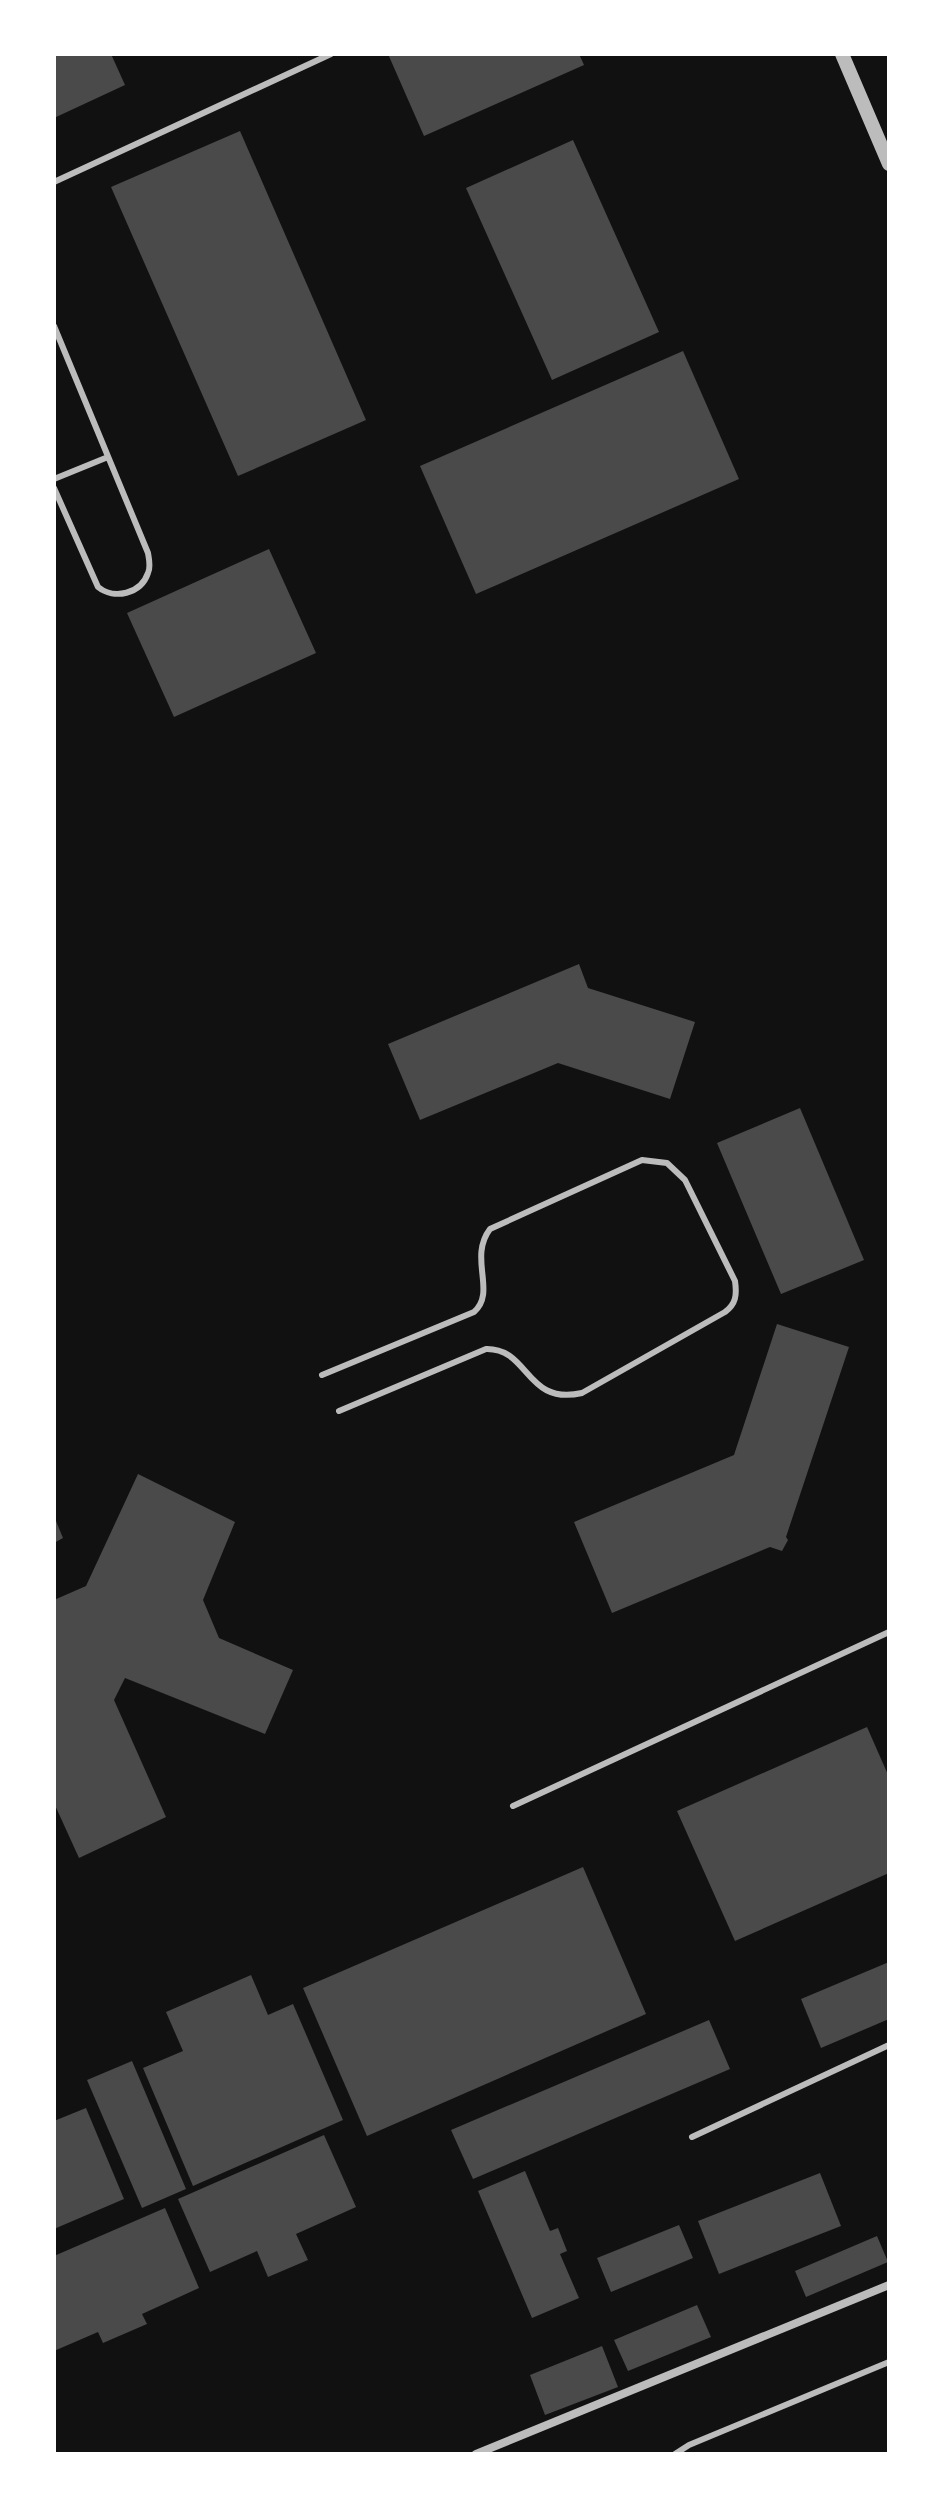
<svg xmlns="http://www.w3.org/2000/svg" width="943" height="2508" viewBox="0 0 943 2508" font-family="Roboto,sans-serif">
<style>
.building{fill:#4a4a4a}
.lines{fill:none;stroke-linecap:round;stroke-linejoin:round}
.service{stroke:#bcbcbc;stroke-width:6}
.minor{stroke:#bcbcbc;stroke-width:8}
.tertiary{stroke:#bcbcbc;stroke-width:14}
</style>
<rect width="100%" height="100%" fill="#111"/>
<path class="building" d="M54 54H111L125 85 54 118Z
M388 54H579L584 65 424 136Z
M240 131 366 420 238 476 111 187Z
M573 140 659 332 552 380 466 188Z
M683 351 739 479 476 594 420 466Z
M269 549 316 653 174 717 127 613Z
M579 964 588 988 695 1022 670 1099 558 1063 420 1120 388 1044Z
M800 1108 864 1260 781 1294 717 1143Z
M777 1324 849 1347 786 1537 788 1540 782 1551 770 1547 612 1613 574 1522 734 1455Z
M138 1474 235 1522 203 1600 219 1638 293 1670 265 1734 125 1678 114 1700 166 1817 79 1858 54 1803V1600L86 1586Z
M54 1516 63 1538 54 1543Z
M867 1727 889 1777V1873L735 1941 677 1811Z
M583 1867 646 2014 367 2136 303 1988Z
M889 1962V2019L821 2048 801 1999Z
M251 1975 268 2015 293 2004 343 2120 193 2186 143 2068 183 2051 166 2012Z
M709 2020 730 2069 473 2179 451 2130Z
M132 2061 186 2189 142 2208 87 2080Z
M86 2108 124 2199 54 2229V2121Z
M324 2135 356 2207 296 2234 308 2260 268 2277 257 2251 210 2272 178 2199Z
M525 2171 550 2231 558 2228 567 2251 560 2254 579 2298 532 2318 478 2191Z
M820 2173 841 2226 719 2274 698 2221Z
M165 2208 199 2288 142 2314 147 2324 103 2343 98 2332 54 2351V2256Z
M679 2225 693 2258 611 2292 597 2258Z
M877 2236 888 2262 806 2297 795 2271Z
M697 2305 711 2337 628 2371 614 2340Z
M602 2346 618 2387 545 2415 530 2375Z"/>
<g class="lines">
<path class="service" d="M54 182 331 54
M54 326 148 553C149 559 151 567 148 573 141 594 114 600 98 587L54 488
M54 479 108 457
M322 1375 474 1312C497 1292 468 1258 490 1229L642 1160 667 1163 685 1180 735 1281C737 1295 736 1304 725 1312L582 1393C525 1406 530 1348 486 1349L339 1411
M513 1806 889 1632
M692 2137 889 2045
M675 2454 689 2445 889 2362"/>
<path class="minor" d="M476 2454 889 2285"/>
<path class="tertiary" d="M842 54 889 164"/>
</g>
<rect width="943" height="2508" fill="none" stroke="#ffffff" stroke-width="112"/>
</svg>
